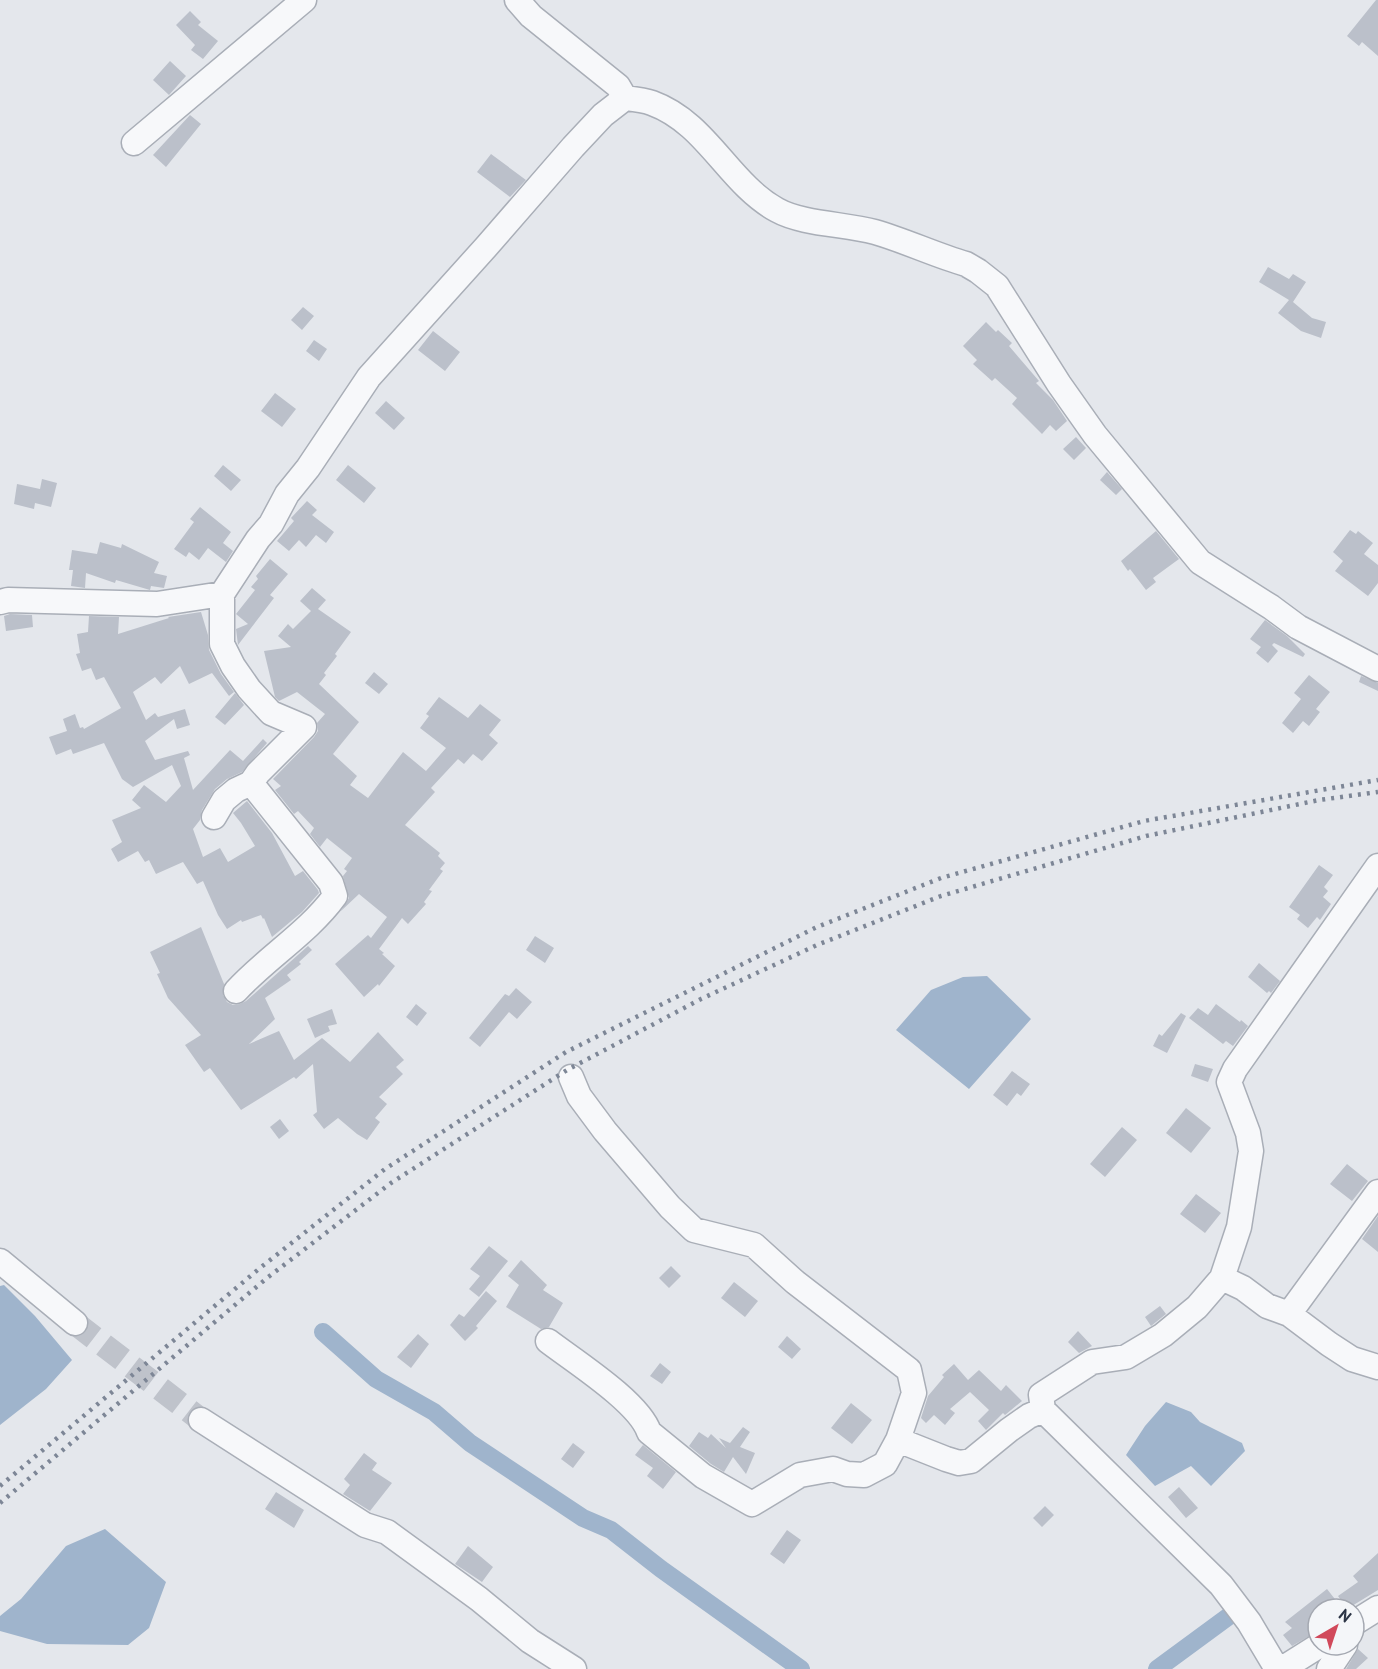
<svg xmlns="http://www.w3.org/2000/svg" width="1378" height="1669" viewBox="0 0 1378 1669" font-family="'PT Sans',sans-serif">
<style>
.water{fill:#9fb4cc}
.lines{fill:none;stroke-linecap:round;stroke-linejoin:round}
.canal{stroke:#9fb4cc;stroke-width:18}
.building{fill:#bbc0ca}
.minor-tunnel{stroke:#bfc3cb;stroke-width:24;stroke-dasharray:24 12;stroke-linecap:butt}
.minor-casing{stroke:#a9aeb7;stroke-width:27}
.minor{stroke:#f7f8fa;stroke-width:24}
.rail{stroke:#7d8696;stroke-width:4.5;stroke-dasharray:3 6;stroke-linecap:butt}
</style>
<rect width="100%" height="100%" fill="#e4e7ec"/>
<path class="water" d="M987 976 1031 1019 969 1089 896 1030 931 990 963 977Z
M4 1285 35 1316 72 1360 46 1389 0 1425V1286Z
M1166 1402 1191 1412 1200 1422 1242 1443 1245 1451 1211 1486 1191 1466 1155 1486 1126 1455 1145 1426Z
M105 1529 166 1582 149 1628 128 1645 47 1644 0 1631V1616L21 1599 66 1546Z"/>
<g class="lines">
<path class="canal" d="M323 1332 376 1379 434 1412 470 1443 583 1518 611 1530 661 1569 801 1669
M1157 1669 1240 1608"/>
</g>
<path class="building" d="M1376 0H1378V56L1362 42 1359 46 1347 36Z
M190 11 201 22 198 25 218 41 203 59 191 50 195 45 176 25Z
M170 61 186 76 169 95 153 80Z
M190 115 201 124 166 167 153 155Z
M491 154 526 180 510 197 477 172Z
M1268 267 1289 279 1293 274 1306 282 1293 302 1312 318 1326 322 1321 338 1301 331 1278 313 1289 300 1259 282Z
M303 307 314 316 302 330 291 320Z
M986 322 996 332 998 330 1012 343 1009 346 1039 381 1036 383 1053 400 1067 421 1056 431 1050 425 1042 434 1012 404 1017 398 995 378 992 381 973 364 977 360 963 346Z
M433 331 460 352 445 371 418 350Z
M314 340 327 349 319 361 306 351Z
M275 393 296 409 282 427 261 411Z
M386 401 405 418 394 430 375 413Z
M1076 437 1086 448 1074 460 1063 449Z
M223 465 241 480 231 491 214 476Z
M348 465 376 488 364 503 336 480Z
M1107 472 1122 489 1116 495 1100 480Z
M42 479 57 483 51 507 35 503 34 509 14 504 17 484 40 489Z
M307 501 317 510 312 515 334 532 326 543 316 535 306 547 299 540 289 551 277 541 294 521 291 518Z
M200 507 231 532 223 543 233 551 226 562 208 548 199 560 189 552 186 557 174 549 194 522 190 519Z
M1350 530 1356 534 1358 531 1373 543 1364 554 1378 565V583L1368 596 1335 571 1343 561 1333 552Z
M1156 531 1179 559 1153 578 1156 582 1146 590 1130 569 1128 571 1121 561Z
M100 542 121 548 122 544 159 562 154 573 167 576 164 588 151 586 150 590 116 580 115 583 86 573 85 588 71 586 73 570H69L72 550 97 554Z
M270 559 288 574 270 595 274 598 238 645 236 629 248 624 236 614 255 590 251 587 258 579 256 576Z
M312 588 326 600 318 609 351 632 335 654 337 656 324 673 326 675 319 684 359 722 333 754 357 776 350 785 368 798 403 752 426 771 446 748 420 728 429 716 426 714 439 697 468 718 480 704 501 720 489 735 498 743 482 761 473 754 464 764 458 759 431 788 435 792 405 825 440 853 438 856 445 863 440 869 443 871 429 890 432 891 424 902 426 904 408 924 402 918 379 949 384 953 382 954 395 966 379 986 378 984 364 997 335 964 368 935 371 938 387 917 359 894 341 911 349 898 343 876 347 871 344 869 352 858 327 838 320 847 310 834 314 828 298 811 294 814 275 790 281 786 273 779 314 737 318 731 317 723 325 714 297 692 279 701 275 697 264 651 291 647 278 636 288 624 293 629 311 611 300 601Z
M201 612 208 635 209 650 221 674 234 692 229 696 212 673 189 684 180 666 161 684 155 677 133 692 146 720 155 713 158 717 185 709 190 725 177 729 174 719 145 741 155 760 188 751 190 755 184 758 193 790 230 750 243 761 263 739 267 743 242 772 227 779 215 789 202 810 200 820 193 829 203 857 220 848 228 862 255 846 241 823 233 813 247 801 272 833 295 876 303 871 318 890 319 893 302 912 272 937 264 918 263 919 261 915 242 922 241 920 227 929 218 915 203 881 197 884 183 862 156 874 149 860 145 862 138 851 118 862 111 849 122 842 112 820 141 808 132 800 144 785 166 802 181 786 172 765 133 787 122 779 104 743 73 754 71 749 56 755 49 737 67 731 63 719 75 714 80 728 83 727 84 729 121 708 104 677 96 680 91 668 82 671 76 654 80 653 77 634 88 632 89 616 119 617 118 634 169 618 168 617Z
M10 614 32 615 33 627 6 631 4 616Z
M1265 620 1287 636 1305 654 1303 657 1274 643 1272 645 1278 651 1268 663 1256 653 1261 647 1250 639Z
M374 672 388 684 379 694 365 683Z
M1309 675 1330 692 1316 709 1320 712 1309 726 1303 721 1293 733 1282 723 1301 699 1294 693Z
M1361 676 1378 683V691L1359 682Z
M235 693 244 705 225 725 215 717Z
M1319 865 1333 875 1324 887 1328 891 1323 897 1331 904 1320 920 1317 917 1308 928 1297 919 1300 915 1289 907Z
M201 927 224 984 223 995 227 1002 233 1005 240 1004 246 1001 308 946 312 950 299 962 301 964 287 975 291 980 265 998 275 1019 249 1044 279 1031 294 1060 322 1038 350 1062 378 1032 404 1060 396 1067 403 1074 379 1097 387 1104 375 1118 380 1122 367 1140 357 1134 338 1118 324 1129 313 1115 317 1112 313 1064 296 1079 294 1077 241 1110 210 1068 204 1072 185 1045 201 1035 168 998 157 974 160 973 150 952Z
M535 936 554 948 545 963 526 950Z
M1259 963 1280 981 1271 993 1269 991 1267 993 1248 977Z
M516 988 532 1002 517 1019 509 1012 480 1047 469 1038 505 994 509 996Z
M416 1004 427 1013 417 1026 406 1017Z
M1216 1004 1240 1022 1241 1020 1248 1026 1233 1046 1226 1041 1223 1044 1189 1018 1198 1008 1208 1015Z
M332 1009 337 1024 328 1026 330 1031 315 1038 307 1019Z
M1181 1013 1186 1016 1167 1053 1153 1046 1159 1034 1162 1036Z
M1195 1064 1213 1069 1208 1082 1191 1076Z
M1012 1071 1030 1084 1021 1096 1017 1093 1007 1106 993 1095Z
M1186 1108 1211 1128 1191 1153 1166 1133Z
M280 1119 289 1131 279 1139 270 1127Z
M1122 1127 1137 1140 1105 1177 1090 1164Z
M1347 1164 1368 1181 1352 1201 1330 1184Z
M1196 1194 1221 1213 1205 1233 1180 1214Z
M1378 1216V1252L1362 1239Z
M489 1246 508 1261 479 1297 469 1289 480 1276 470 1269Z
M521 1260 547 1285 543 1290 563 1303 549 1327 541 1329 506 1307 519 1285 508 1276Z
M671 1266 681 1276 669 1288 659 1278Z
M734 1282 758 1301 745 1317 721 1298Z
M486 1291 497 1301 476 1326 478 1328 465 1341 450 1325 459 1314 464 1317Z
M1160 1306 1166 1314 1151 1326 1145 1317Z
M1078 1331 1092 1346 1079 1353 1068 1342Z
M418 1334 429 1344 411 1368 397 1357Z
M787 1336 801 1349 792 1359 778 1347Z
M660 1363 671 1372 662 1384 650 1376Z
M954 1364 968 1380 979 1370 1001 1391 1006 1385 1022 1401 1005 1415 1003 1413 986 1430 978 1421 989 1410 970 1392 950 1409 955 1413 945 1425 934 1415 926 1423 921 1418 928 1396 944 1377 942 1375Z
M851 1403 872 1420 852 1444 831 1428Z
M743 1427 750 1432 740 1447 755 1453 746 1474 733 1457 724 1472 711 1464 689 1446 699 1432 708 1438 711 1434 726 1448 719 1438 730 1443Z
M573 1443 585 1452 573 1468 561 1459Z
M643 1445 676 1472 663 1489 647 1476 653 1468 635 1455Z
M364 1453 377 1463 372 1470 392 1483 370 1511 343 1494 350 1485 344 1479Z
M1179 1487 1198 1508 1186 1518 1168 1497Z
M276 1492 304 1510 294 1528 265 1509Z
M1045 1506 1054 1515 1042 1527 1033 1518Z
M787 1530 801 1540 784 1564 770 1554Z
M468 1546 493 1567 482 1582 455 1564Z
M1378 1553V1590L1347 1609 1338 1596 1358 1582 1353 1576Z
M1327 1589 1338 1603 1331 1609H1318V1631L1292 1646 1283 1635 1292 1628 1285 1622Z
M1358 1649 1368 1658 1356 1669H1346Z"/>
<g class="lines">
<path class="minor-tunnel" d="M75 1323 201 1420"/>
<defs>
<path id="minor" d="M517 0 531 16 618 86 625 98
M134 143 304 0
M0 602 8 600 157 604 222 594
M214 817 224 800 236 790 251 783 258 773 304 727 271 713 249 689 233 666 222 644V594L258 539 271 524 287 494 308 468 369 377 486 247 573 147 603 115 625 98C634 99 644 100 652 103 707 123 728 183 777 210 802 224 845 224 875 232 906 241 935 255 966 264L978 271 997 286 1059 384 1095 435 1200 562 1271 607 1298 627 1378 669
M236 991C266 958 308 933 335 896L331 883 251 783
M0 1261 75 1323
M1222 1278 1243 1288 1267 1306 1289 1314 1329 1344 1352 1359 1378 1367
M1289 1314 1378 1192
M548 1341C574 1361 639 1402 649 1432L703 1476 752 1504 800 1475 833 1469 847 1474 864 1475 885 1464 898 1440 914 1393 909 1370 795 1282 754 1245 694 1230 670 1207 605 1131 579 1096 571 1077
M201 1420 365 1525 387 1532 479 1599 530 1641 574 1669
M898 1440 946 1459 959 1463 971 1461 1009 1430 1029 1416 1043 1410
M1354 1623 1378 1608
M1277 1669 1249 1622 1221 1585 1043 1410 1041 1395 1092 1362 1126 1357 1163 1335 1197 1307 1222 1278 1239 1227 1251 1151 1248 1133 1229 1082 1235 1069 1378 866
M1282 1669 1320 1645
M1329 1669 1345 1645"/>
</defs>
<use href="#minor" class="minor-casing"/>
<use href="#minor" class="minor"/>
<path class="rail" d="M0 1486 260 1268 385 1169 566 1052 817 927 941 878 1144 821 1378 780
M0 1503 267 1278 391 1183 567 1070 701 999 817 945 941 896 1146 836 1319 800 1378 792"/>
</g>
<g transform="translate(1336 1627) rotate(39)"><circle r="28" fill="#f4f6f9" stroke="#a4a8b1" stroke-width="1.5"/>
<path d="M0-4.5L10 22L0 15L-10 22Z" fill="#d1495b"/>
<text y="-9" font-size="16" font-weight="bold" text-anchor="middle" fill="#2b3445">N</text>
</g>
</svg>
